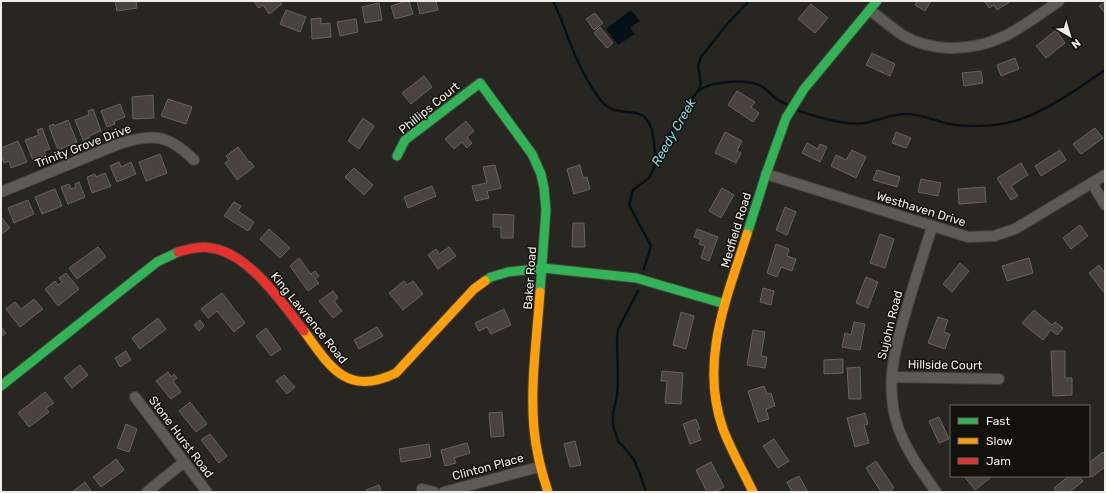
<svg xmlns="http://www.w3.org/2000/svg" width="1106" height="493" viewBox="0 0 1106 493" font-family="Rubik,sans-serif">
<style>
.water{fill:#041217}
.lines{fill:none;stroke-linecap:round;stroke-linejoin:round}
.stream{stroke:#041217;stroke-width:2.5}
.building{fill:#4a423e;stroke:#676360}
.street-casing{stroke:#45433e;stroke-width:12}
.fast-casing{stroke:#45433e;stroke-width:11}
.slow-casing{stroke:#45433e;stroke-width:11}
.jam-casing{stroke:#45433e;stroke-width:11}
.street{stroke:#5c5b56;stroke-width:10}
.fast{stroke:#30b455;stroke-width:9}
.slow{stroke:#ff9f0a;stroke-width:9}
.jam{stroke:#e5322d;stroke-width:9}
.labels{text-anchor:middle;stroke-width:3;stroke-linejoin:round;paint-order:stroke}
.street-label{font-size:12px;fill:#efede6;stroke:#12110b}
.water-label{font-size:13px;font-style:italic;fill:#88d8ee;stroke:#12110b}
</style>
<rect width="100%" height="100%" fill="#282620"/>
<path class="water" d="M631 10 640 21 630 28 635 34 618 45 606 29Z"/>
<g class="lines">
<path class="stream" d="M553 1C563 21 569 43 579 64 584 75 592 88 599 98 621 130 654 85 655 159
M698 91C711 81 744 79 759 85 765 88 770 93 774 97 779 100 783 103 788 105
M796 110C815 116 844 126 864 123 878 121 891 114 905 114 922 113 938 123 955 125 976 127 1002 126 1021 119 1051 108 1079 88 1105 70
M644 269 651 246 629 205 633 190 649 178 654 168 655 159 685 108 698 91 701 83 698 66 701 57 728 23 749 1
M638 291 618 329 617 341 618 380 617 396 613 413V425L618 441 628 452 634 460 640 474 646 492"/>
</g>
<path class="building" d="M115 1H136L137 8 117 11Z
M253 1H279L282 4 269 14 263 5 259 8Z
M406 1H409L413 14 395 19 391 6Z
M417 1H436L438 10 420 14Z
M917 1H931L925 11 915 5Z
M984 1H1011L997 10 994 5 989 8Z
M1105 2V13L1099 6Z
M379 3 382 20 365 23 362 7Z
M811 4 828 18 815 33 798 19Z
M286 10 306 17 300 32 280 24Z
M595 13 603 23 594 30 586 19Z
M321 18V24L330 23 331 37 312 39 311 19Z
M356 19 358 32 340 36 337 22Z
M600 27 613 43 607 48 594 33Z
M1056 30 1065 43 1046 58 1036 46Z
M872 53 895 64 890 76 866 65Z
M1015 58 1019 69 1001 76 997 65Z
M981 71 983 83 964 86 962 73Z
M424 76 432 87 411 104 402 93Z
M737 91 755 102 751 107 759 113 753 122 728 105Z
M153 95 154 118 133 119 132 97Z
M168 99 192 107 186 124 161 116Z
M120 104 125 117 114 121 115 124 107 127 101 111Z
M93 109 101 131 89 136V138L83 140 75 120 89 115 88 111Z
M363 118 374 126 359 149 348 141Z
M68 120 77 142 58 150 49 126 54 124V126Z
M466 121 474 131 467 137 472 143 467 148 462 142 454 149 445 139Z
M42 128 50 149 44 151 46 155 33 160 25 140 39 135 37 130Z
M1095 128 1103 138 1081 154 1073 144Z
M725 132 742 141 737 151 741 153 736 163 715 153Z
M896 132 911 138 906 148 892 143Z
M18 141 27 162 11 168 9 161 4 163 1 155V148Z
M807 143 818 149 820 144 827 147 820 162 802 153Z
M238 147 249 162 250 161 254 167 237 180 225 163 229 160 226 156Z
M852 150 866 157 856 178 831 166 836 155 846 160Z
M1060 150 1066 160 1041 176 1035 166Z
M160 154 167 173 146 181 139 162Z
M119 162 121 167 131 162 136 174 117 182 110 166Z
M1021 163 1028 175 1011 186 1018 196 1011 200 997 178Z
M495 165 501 188 487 191 489 198 476 201 472 186 487 183 483 167Z
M580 165 583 178 587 177 590 189 574 194 567 169Z
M354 168 373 185 364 195 345 177Z
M877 170 900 177 897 187 873 180Z
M105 173 111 186 92 193 87 177 95 174 96 177Z
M921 179 941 183 938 196 918 192Z
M79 182 85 197 68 204 61 187 69 184 71 189 76 187 75 184Z
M432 186 436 196 408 208 404 197Z
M985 187 986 202 959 204 958 189Z
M722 188 734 195 721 218 709 211Z
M55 189 62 206 42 214 35 197Z
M28 200 34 214 14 223 8 208Z
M234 202 241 206 238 211 254 222 248 231 224 216Z
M785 207 796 212 787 235 776 230Z
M493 214 514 215 513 238H501V227H493Z
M1 217 10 228 1 235Z
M573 223H584L585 247H572Z
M1080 225 1088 236 1071 249 1063 238Z
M269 229 290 248 280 258 260 239Z
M697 229 718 237 709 261 701 258 705 246 699 244 701 239 694 237Z
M880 234 894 239 885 268 870 263Z
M776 244 789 249 787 256 796 259 792 271 781 267 777 277 767 273Z
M98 247 106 257 77 279 69 268Z
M449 247 456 256 438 269 428 255 436 249 439 254Z
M299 258 311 274 315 271 319 276 315 279 319 283 308 291 290 266Z
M1029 258 1033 273 1007 281 1002 266Z
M960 263 969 271 952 292 943 284Z
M1099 265 1105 273V294L1089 273Z
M66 273 79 289 58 306 45 289 55 281 58 285 62 282 59 278Z
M866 277 878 282 868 308 856 303Z
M404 281 407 285 413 281 423 294 403 310 389 293Z
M763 288 774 291 771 305 760 302Z
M333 291 338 298 334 301 342 311 333 318 319 301Z
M222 293 245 323 234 332 217 311 208 318 201 309Z
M34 299 43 309 20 327 6 309 15 302 21 309Z
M504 309 511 325 491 334 487 327 479 331 475 323Z
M1034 310 1052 325 1055 322 1063 328 1057 335 1051 330 1043 340 1022 323Z
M681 312 694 316 686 349 673 345Z
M938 317 948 320 944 332 950 334 945 349 928 343Z
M158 318 166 329 140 349 132 338Z
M200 320 204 326 199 331 194 325Z
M854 322 865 324 860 350 842 347 845 333 851 335Z
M1 327 6 333 1 337Z
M377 327 383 336 359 349 354 340Z
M266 328 281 349 271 356 256 336Z
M753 330 765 332 761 356 767 357 765 368 747 365Z
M126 351 131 360 120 367 115 358Z
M1051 351H1065V378H1072V395L1053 396Z
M843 359V373L824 374V360Z
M80 365 88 375 72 388 64 378Z
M860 367 861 399H849L847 368Z
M662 371 683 373 681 404 665 403 667 381H661Z
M168 372 171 377 174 374 177 378 173 381 181 392 171 399 156 381Z
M284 375 295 387 287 394 276 381Z
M764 386 767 394 771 393 775 406 766 409 769 419 758 422 748 391Z
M45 392 54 403 46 408 49 412 29 427 18 413Z
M190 402 207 424 196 432 179 411Z
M502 412 504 436 491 437 489 413Z
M865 413 868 424 864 425 869 443 855 447 847 418Z
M939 417 949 439 939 443 929 421Z
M696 419 700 429 697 430 701 440 690 444 683 424Z
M126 424 137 429 129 452 117 448Z
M210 434 227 456 219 463 201 440Z
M774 439 789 461 778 468 763 446Z
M575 441 581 465 570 467 564 444Z
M467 443 470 453 454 458 456 463 445 466 441 450Z
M429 444 431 457 401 462 399 449Z
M1103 452 1105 455V467L1092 477 1089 474V463Z
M116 459 124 470 101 487 93 477Z
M876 461 894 488 889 492H881L866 468Z
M711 462 724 487 714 492H707L696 470Z
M799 476 808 492H792L787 482Z
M964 476H989L990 478 975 490Z
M1069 476H1079L1083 481 1070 492H1057L1054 488Z
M85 482 92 492H72Z
M379 485 381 492H367L366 490Z"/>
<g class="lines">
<defs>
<path id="street" d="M870 10C881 19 892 28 904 36 918 44 932 47 948 48 995 50 1023 26 1059 1
M766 174 968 237 994 236 1015 229 1105 175
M1092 183 1105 205
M1 192 119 144C152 133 168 134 194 160
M932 227C923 255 914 283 906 311 894 351 884 389 899 430 908 453 922 472 936 492
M892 377 999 379
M135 397 207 492
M422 489 434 492
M147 492 184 462
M444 492 539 467"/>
<path id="fast" d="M397 156 405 140 480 83 532 154 541 174 544 188 546 210 540 292
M747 234 766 174 786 118 804 89 877 1
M485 281 491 277 508 272 543 268 636 278 725 304
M1 386 157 262 178 252"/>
<path id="slow" d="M747 234C727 298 699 361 723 429 731 450 743 471 753 492
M540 292C537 337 530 384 534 429 536 451 541 471 548 492
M304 331C330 367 347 397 396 373L474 289 485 281"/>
<path id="jam" d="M178 252C189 249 200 246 211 248 249 253 282 303 304 331"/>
</defs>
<use href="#street" class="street-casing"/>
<use href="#fast" class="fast-casing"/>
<use href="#slow" class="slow-casing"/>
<use href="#jam" class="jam-casing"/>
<use href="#street" class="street"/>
<use href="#fast" class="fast"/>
<use href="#slow" class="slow"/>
<use href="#jam" class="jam"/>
</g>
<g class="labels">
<g class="street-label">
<text transform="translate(429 108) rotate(-39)" y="4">Phillips Court</text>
<text transform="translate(83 146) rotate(-21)" y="4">Trinity Grove Drive</text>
<text transform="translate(921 209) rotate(17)" y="4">Westhaven Drive</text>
<text transform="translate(736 230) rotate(-73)" y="4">Medfield Road</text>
<text transform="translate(530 278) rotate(-86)" y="4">Baker Road</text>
<text transform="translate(309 318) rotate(51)" y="4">King Lawrence Road</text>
<text transform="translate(890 325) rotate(-76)" y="4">Sujohn Road</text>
<text transform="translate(945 365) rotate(1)" y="4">Hillside Court</text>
<text transform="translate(181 437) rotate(53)" y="4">Stone Hurst Road</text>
<text transform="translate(488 467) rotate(-15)" y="4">Clinton Place</text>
</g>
<g class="water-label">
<text transform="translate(673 132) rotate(-60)" y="5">Reedy Creek</text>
</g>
</g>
<rect width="1106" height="493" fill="none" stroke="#efede6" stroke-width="4"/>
<rect x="950" y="405" width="140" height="72" fill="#12110b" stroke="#6a6963"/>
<rect x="958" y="418" width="20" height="6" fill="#30b455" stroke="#6a6963"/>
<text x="986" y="425" font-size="12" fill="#efede6">Fast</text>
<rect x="958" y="438" width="20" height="6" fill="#ff9f0a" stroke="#6a6963"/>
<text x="986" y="445" font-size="12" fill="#efede6">Slow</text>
<rect x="958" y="458" width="20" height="6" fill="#e5322d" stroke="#6a6963"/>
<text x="986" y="465" font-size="12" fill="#efede6">Jam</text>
<g transform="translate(1070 36) rotate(142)" stroke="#12110b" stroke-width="3" paint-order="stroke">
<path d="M0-3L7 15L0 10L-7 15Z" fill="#efede6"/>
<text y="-6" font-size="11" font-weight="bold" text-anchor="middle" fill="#efede6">N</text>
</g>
</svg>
